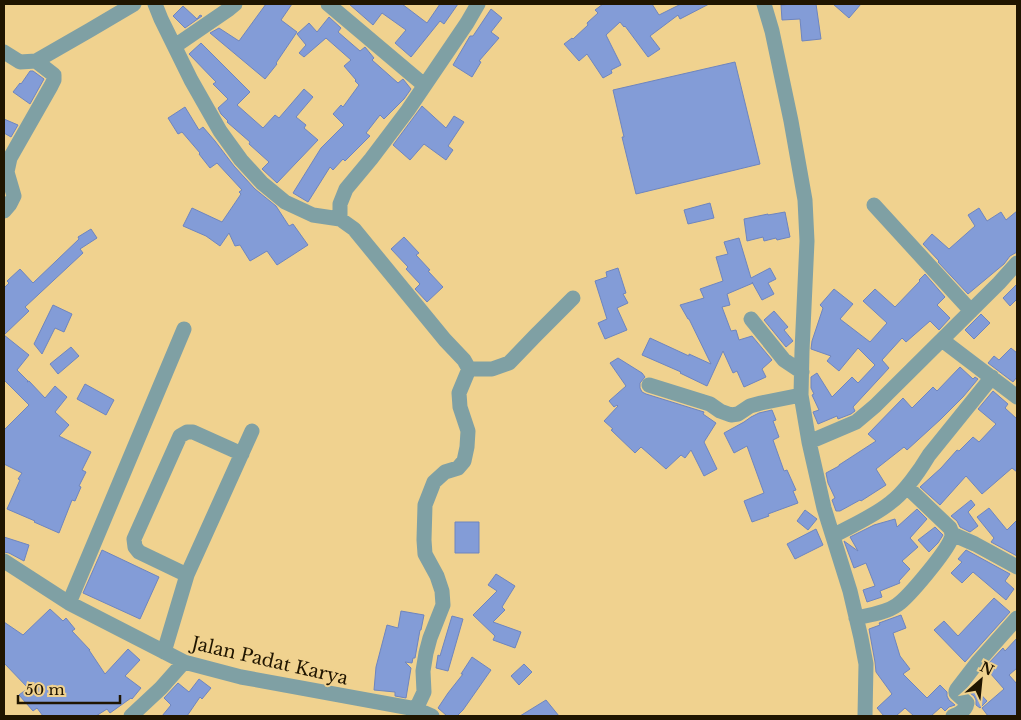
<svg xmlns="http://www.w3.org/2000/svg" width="1021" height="720" viewBox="0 0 1021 720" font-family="'Libre Baskerville',serif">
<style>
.building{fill:#839cd7;stroke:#6e85bf}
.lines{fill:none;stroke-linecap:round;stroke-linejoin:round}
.minor{stroke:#7fa0a4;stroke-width:15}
.labels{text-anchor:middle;stroke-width:4;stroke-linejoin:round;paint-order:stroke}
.street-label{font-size:18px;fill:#201500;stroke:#f0d28f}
</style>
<rect width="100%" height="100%" fill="#f0d28f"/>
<path class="building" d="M266 4H292L281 20 297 32 276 63 277 64 265 79 210 33 219 28 239 41Z
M349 4H402L427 23 440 4H458L444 24 440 21 411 57 395 43 406 30 382 13 373 25Z
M603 4H652L659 15 681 4H709L680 19 678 15 650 36 660 49 648 57 625 26 624 27 620 22 606 35 621 65 611 70 612 73 603 78 587 54 579 61 564 44 572 38 573 39 588 25 587 23 598 13 595 10Z
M793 4H816L821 39 802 41 800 19 782 20 781 5Z
M833 4H861L849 18Z
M183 6 197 19 200 15 202 16 185 28 173 16Z
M491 9 502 18 491 32 499 38 479 61 481 62 472 77 453 65 470 36H473Z
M329 17 341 28 338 32 360 51 365 47 374 58 372 60 398 83 403 79 411 89 404 99 384 119 380 115 366 133 370 136 345 161 343 159 333 170 330 167 308 202 293 193 321 148 344 125 333 114 341 105 343 107 359 85 355 81 356 80 344 66 351 60 326 38 304 57 299 53 306 45 297 34 309 23 317 32Z
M201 43 250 92 237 105 263 128 275 115 279 118 304 89 313 97 296 117 306 125 304 128 318 140 277 183 262 169 269 162 249 144 250 142 227 122 228 121 221 114 218 108 228 99 213 84 216 82 189 54Z
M735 62 760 164 636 194 622 137H624L613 90Z
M30 71H33L44 79 30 104 13 92 20 83 21 84Z
M422 106 446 128 454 116 464 122 448 146 453 150 446 160 424 144 410 160 393 145Z
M185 107 199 130 203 127 215 141 234 166 255 189 276 206 289 226 293 224 308 245 277 265 267 251 250 261 240 245 235 246 229 233 220 246 206 236 183 226 192 208 222 222 241 194 239 192 242 190 217 163 210 168 199 154 200 153 182 132 178 134 168 118Z
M4 119 18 125 11 137 4 133Z
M710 203 714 218 688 224 684 210Z
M979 208 987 221 1001 212 1006 220 1017 211V252L1010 256 1004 264 968 294 938 262 939 261 923 244 932 234 949 249 975 226 968 215Z
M785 212 790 237 777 240 776 238 764 241 763 237 747 241 744 219 768 214V215Z
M91 229 97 238 80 249 83 253 25 307 29 311 4 335V288L9 283 7 281 20 269 33 283 79 239 78 237Z
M404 237 419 253 416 255 430 270 428 271 443 287 427 302 415 289 420 284 406 269 408 267 391 249Z
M739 238 751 278 770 268 776 279 768 283 774 294 762 300 752 282 753 283 727 294 730 305 722 307 731 331 736 330 739 340 752 336 772 360 762 369 766 377 744 387 737 371 733 373 723 351 707 386 680 373 681 372 642 355 650 338 689 356V354L711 364 689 319H688L680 305 704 298 700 289 723 281 716 257 728 254 724 242Z
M618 268 626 293 623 294 628 303 617 308 627 330 605 339 598 323 607 319 595 281 607 277 606 272Z
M925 274 945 297 937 305 950 318 939 330 930 321 906 342 902 338 882 360 889 368 853 407 855 411 851 414 838 419 837 416 818 424 813 412 819 410 812 395 814 394 811 388V377L817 373 832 397 852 377 858 383 875 365 858 348 839 371 827 361 831 356 811 349 812 341 823 308 820 305 834 289 853 304 840 319 870 342 887 323 863 301 875 289 895 307 920 281 919 280Z
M1017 284V299L1010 306 1003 298Z
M53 305 72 314 64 332 55 328 42 354 34 344Z
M774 311 788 327 784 330 793 341 786 347 764 320Z
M981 314 990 323 974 339 965 330Z
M4 335 29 355 17 370 28 381 27 382 29 381 45 398 55 386 67 397 55 412 69 425 59 436 91 452 82 470 86 472 79 486 81 487 75 501 72 500 59 533 34 522 35 521 7 509 20 480 18 479 22 473 4 464V430L29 405 4 380Z
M71 347 79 356 58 374 50 364Z
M1011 348 1017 353V377L1013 382 988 363 994 356 999 360Z
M618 358 642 373 645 377 640 383V388L642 392 646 394 704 412 703 414 716 423 704 442 717 469 704 476 691 450 685 458 681 455 666 469 641 447 635 453 611 430 613 429 604 421 618 406 617 405 614 407 609 401 626 386 610 363Z
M960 367 973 379 975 377 978 379 963 397 941 419 907 450 904 447 876 469 886 485 861 501 860 500 840 511H836L832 500 835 498 828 483 826 473 839 466V465L876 441 868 434 903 398 912 408 933 387 937 391Z
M85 384 114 400 106 415 77 399Z
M993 391 1008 404 1005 408 1017 419V472L1012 468 982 494 966 476 940 505 920 487 941 468 957 450 959 451 973 437 979 442 996 424 978 409Z
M772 410 776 420 773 421 779 437 773 440 784 471 787 470 796 490 793 491 798 503 768 514 769 516 752 522 744 501 764 493 747 446 734 453 724 433 744 422 751 417 759 413Z
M971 500 975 505 968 512 978 526 970 532 960 527 957 521 951 516Z
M989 508 1007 530 1017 520V556L991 542 994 538 977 517Z
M917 509 927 519 910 538 918 547 902 561 910 569 899 581 900 583 880 591 882 597 867 602 863 590 875 586 866 563 854 568 844 541 858 551 850 537 874 525 895 519 897 527Z
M805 510 817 519 808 530 797 521Z
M455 522H479V553H455Z
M935 527 943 535 938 543 929 552 918 540Z
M816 529 823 545 795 559 787 544Z
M4 537 29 545 24 561 9 553 4 552Z
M102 550 159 577 140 619 83 593Z
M966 550 1010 574 1005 581 1014 589 1006 600 973 572 962 583 951 573 962 562 958 559Z
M496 574 515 586 502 607 505 610 493 622 521 632 515 648 493 640 495 636 473 615 497 591 488 585Z
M994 598 1010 612 965 662 934 630 944 621 958 636Z
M50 609 63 621 66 618 75 629 72 631 90 650H89L105 674 128 649 140 660 125 676 141 688 132 699 131 698 110 713 107 709 96 716H43L37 708 33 711 19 695 28 688 4 663V622L23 635Z
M401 611 424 615 421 630H420L415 658H413L412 663 405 662 411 668 406 698 395 696V692L374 690 376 667 387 625 398 628Z
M901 615 906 628 893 633 900 656 910 669 903 674 927 698 940 685 947 692V696L949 700 955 705 949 707 945 711 941 707 931 716H914L905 708 896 716H884L877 708 892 694 876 672 875 662 869 629 880 625 879 623Z
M452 616 463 619 448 671 436 668 438 655 440 656Z
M1017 638V668L1009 675 1017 684V716H988L982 708 1004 689 990 673 992 671 987 665 1003 648 1005 651Z
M472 657 491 670 463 710 457 716H447L438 708 448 693 463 674H461Z
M524 664 532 672 519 685 511 676Z
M199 679 211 688 202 699 200 697 187 716H162L171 705 164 698 178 683 189 692Z
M972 685 987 701 980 708 976 705V700L974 696 967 691Z
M546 700 559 716H520Z"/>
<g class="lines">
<path class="minor" d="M155 4 161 19 191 80 220 131 241 160 262 183 285 202 313 215 340 219 354 229 445 340 464 360 469 369 459 393 460 407 468 431 467 447 464 461 458 468 445 472 434 482 425 505 424 540 425 554 437 576 442 591 443 605 430 638 426 653 423 671 424 692 416 709
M328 4 424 85
M764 4 772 31 791 121 805 200 807 241 802 351 801 395 809 442 824 508 850 591 861 638 866 664 865 716
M175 46 229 9 235 4
M4 52 20 62 36 61 90 30 134 4
M874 205 971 311
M4 211 10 204 14 196 7 172 10 158 51 86 54 80V75L36 61
M340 219V204L346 189 371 159 408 110 467 23 478 4
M751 319 784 360 802 372
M942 340 1017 397
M469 369H492L509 363 536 335 573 298
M649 385 710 404 720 411 731 415 738 414 750 406 761 403 801 395
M809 442 856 422 875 406 999 283 1017 263
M952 534 975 544 1017 567
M833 536C851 526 874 516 890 503 904 493 920 470 929 455L992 377
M4 561 69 603 184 662 241 677 416 709 432 716
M187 575 139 552 135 547 134 539 180 436 187 432H193L242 454
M69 603 184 329
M856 618C869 615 886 613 897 605 909 597 946 552 951 539 953 535 952 532 950 528L907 487
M164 652 187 575 252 431
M131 716 161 688 184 662
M953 716C959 714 966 710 967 703L956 693V691L957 689 977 663 1017 618"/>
</g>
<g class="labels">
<g class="street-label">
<text transform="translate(270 661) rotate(13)" y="6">Jalan Padat Karya</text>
</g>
</g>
<rect width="1021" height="720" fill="none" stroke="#201500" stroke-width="10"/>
<g transform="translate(981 680) rotate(27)" stroke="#f0d28f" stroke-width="4" paint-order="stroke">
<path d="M0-4L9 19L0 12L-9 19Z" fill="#201500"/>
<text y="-8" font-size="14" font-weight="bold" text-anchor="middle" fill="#201500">N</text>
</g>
<path d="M18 695v8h102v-8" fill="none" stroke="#201500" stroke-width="2.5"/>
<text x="25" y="695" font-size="15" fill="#201500" stroke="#f0d28f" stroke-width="4" paint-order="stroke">50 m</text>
</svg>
